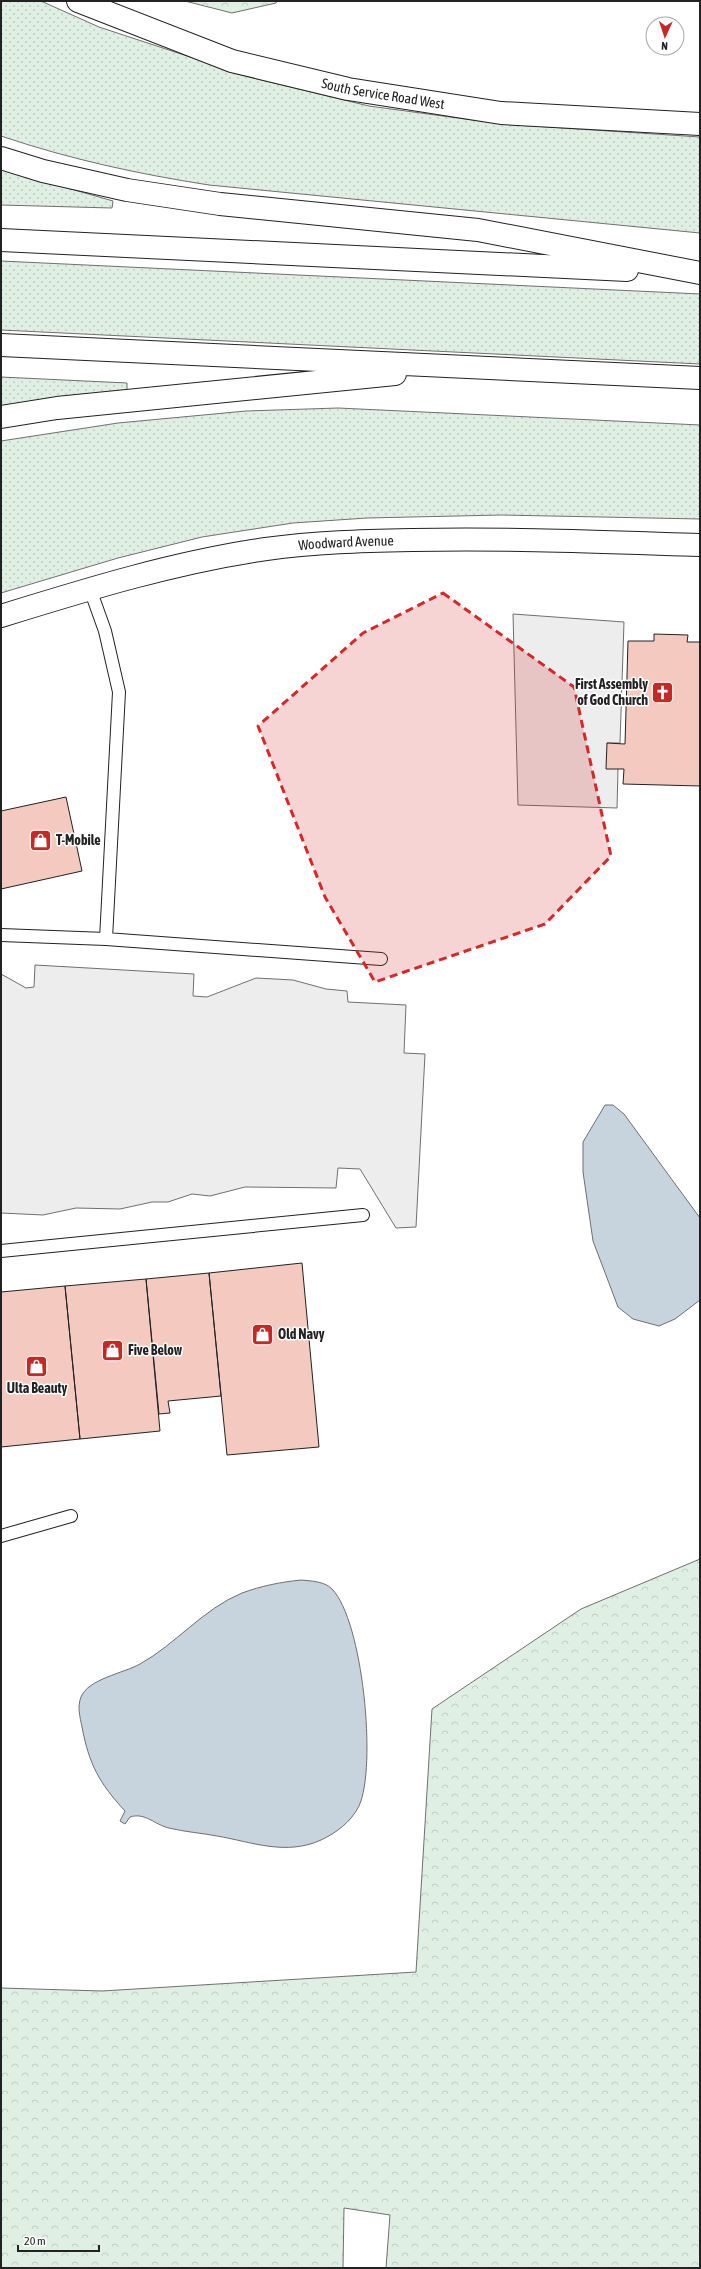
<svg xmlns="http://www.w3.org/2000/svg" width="701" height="2269" viewBox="0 0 701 2269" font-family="'Asap Condensed',sans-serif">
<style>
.grass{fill:url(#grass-dots);stroke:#6f6f6f}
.forest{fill:url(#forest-crowns);stroke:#6f6f6f}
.parking{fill:#ededed;stroke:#6f6f6f}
.water{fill:#c7d3dd;stroke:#6f6f6f}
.building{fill:#f3c9c0;stroke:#222}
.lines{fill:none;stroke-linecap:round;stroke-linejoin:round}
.lane-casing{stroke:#222;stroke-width:14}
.secondary-casing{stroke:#222;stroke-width:24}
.highway-casing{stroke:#222;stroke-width:24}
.lane{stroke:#fff;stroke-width:12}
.secondary{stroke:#fff;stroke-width:22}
.highway{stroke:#fff;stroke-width:22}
.marked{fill:#d62828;fill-opacity:0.2;stroke:#d62828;stroke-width:3;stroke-dasharray:8 5;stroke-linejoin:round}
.labels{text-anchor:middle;stroke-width:3;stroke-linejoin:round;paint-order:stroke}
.street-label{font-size:14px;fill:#222;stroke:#fff}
.poi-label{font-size:14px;font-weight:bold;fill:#222;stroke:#fff;text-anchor:start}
</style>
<defs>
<pattern id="grass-dots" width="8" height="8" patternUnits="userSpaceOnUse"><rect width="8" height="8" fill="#e0efe3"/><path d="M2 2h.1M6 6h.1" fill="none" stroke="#c0cdc2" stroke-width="1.8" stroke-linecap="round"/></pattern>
<pattern id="forest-crowns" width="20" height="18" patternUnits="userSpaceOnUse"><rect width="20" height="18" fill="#e0efe3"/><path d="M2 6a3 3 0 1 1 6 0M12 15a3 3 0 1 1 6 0" fill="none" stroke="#c0cdc2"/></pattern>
</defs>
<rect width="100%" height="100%" fill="#fff"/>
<path class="grass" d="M1 1H41L99 27 257 79 369 106 502 124 700 137V233L209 185C138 174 69 159 1 136Z
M1 169 113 201 112 208 1 205Z
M1 261 700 294V364L1 330Z
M1 377 127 383V392L1 412Z
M338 408 700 425V519L501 515 367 518 293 523 202 537 118 558 1 593V441L118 423 246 411Z"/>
<path class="forest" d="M185 1H277L276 3 232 13Z
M700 1559V2268H386L390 2215 344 2208 343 2268H1V1988L102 1991 416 1972 432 1709 581 1609Z"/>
<path class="parking" d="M513 614 624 622 620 743H607L618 769 617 808 518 805Z
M35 965 194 974 193 996 207 997 256 978 293 980 326 989 347 991 348 1002 406 1005 404 1053 425 1054 416 1227 396 1228 360 1169 338 1168 336 1188 245 1187 210 1196 192 1194 168 1202H152L120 1209 76 1208 43 1215 1 1213V974L26 988 34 987Z"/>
<path class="water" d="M605 1105H613L624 1114 700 1218V1300L675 1319 659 1326 633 1319 618 1307 593 1241 583 1172V1142Z
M301 1580C311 1581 324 1581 332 1589 363 1621 377 1767 359 1806 351 1822 336 1833 321 1840 286 1856 252 1842 217 1836 202 1833 185 1832 169 1828 155 1825 145 1812 130 1817L125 1824 120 1821 125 1811C99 1783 89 1764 82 1727 80 1717 77 1707 81 1697 88 1679 124 1673 140 1664 176 1644 203 1609 242 1593 261 1586 281 1582 301 1580Z"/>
<path class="building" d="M654 634 688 635 687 642H700V786L623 784 624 769H606L607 743 625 744 628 641H654Z
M66 797 82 871 1 889V811Z
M302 1263 319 1447 227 1455 209 1273Z
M209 1273 221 1396 168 1401 170 1413 159 1414 146 1279Z
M146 1279 160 1431 80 1439 65 1286Z
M65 1286 80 1439 1 1447V1292Z"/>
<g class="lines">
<defs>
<path id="lane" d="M90 589 105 631 119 692 106 939
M1 935 106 939 381 959
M1 1251 363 1215
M1 1536 71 1516"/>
<g id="secondary">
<path id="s1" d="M78 1 232 61 348 89 501 113 700 124"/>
<path id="s2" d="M1 616C88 589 176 562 266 549 315 542 363 541 412 540 508 538 604 542 700 545"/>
</g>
<path id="highway" d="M1 158 43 171 127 190 220 204 478 230 700 273
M1 240 627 270
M1 345 700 378
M1 417 57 408 395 374"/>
</defs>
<use href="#lane" class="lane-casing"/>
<use href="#secondary" class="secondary-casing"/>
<use href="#highway" class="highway-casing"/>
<use href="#lane" class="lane"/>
<use href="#secondary" class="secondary"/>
<use href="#highway" class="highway"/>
</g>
<path class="marked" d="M443 593 574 687 611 856 545 924 375 982 325 897 258 726 363 633Z"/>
<defs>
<symbol id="church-square" viewBox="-11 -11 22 22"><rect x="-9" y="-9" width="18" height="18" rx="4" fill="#c62828" stroke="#fff"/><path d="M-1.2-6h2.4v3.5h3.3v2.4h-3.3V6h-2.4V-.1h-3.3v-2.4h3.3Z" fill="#fff"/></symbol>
<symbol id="shop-square" viewBox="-11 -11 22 22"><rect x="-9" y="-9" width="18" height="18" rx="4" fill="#c62828" stroke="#fff"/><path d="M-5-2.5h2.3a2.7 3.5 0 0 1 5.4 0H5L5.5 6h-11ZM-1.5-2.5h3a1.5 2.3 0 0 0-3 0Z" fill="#fff"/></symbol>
</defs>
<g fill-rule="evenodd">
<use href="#church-square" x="650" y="680" width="25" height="25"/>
<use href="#shop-square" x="28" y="828" width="25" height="25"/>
<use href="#shop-square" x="250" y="1322" width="25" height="25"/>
<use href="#shop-square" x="100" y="1338" width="25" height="25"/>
<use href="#shop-square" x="24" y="1354" width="25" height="25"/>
</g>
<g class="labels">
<g class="street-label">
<text dy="5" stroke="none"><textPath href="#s1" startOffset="320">South Service Road West</textPath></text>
<text dy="5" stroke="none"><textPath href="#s2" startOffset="354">Woodward Avenue</textPath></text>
</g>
<g class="poi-label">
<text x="648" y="689" text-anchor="end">First Assembly<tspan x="648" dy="16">of God Church</tspan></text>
<text x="56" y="845">T-Mobile</text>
<text x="278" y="1339">Old Navy</text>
<text x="128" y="1355">Five Below</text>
<text x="37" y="1393" text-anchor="middle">Ulta Beauty</text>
</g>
</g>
<rect width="701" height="2269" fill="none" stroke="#222222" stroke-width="4"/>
<g transform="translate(665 36) rotate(183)"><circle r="19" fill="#ffffff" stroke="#a7a7a7"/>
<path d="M0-3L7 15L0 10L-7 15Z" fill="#c62828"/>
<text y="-6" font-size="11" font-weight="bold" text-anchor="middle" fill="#222222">N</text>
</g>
<path d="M18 2245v6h81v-6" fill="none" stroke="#222222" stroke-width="2"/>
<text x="24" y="2245" font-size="12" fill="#222222" stroke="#ffffff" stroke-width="3" paint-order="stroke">20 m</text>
</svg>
